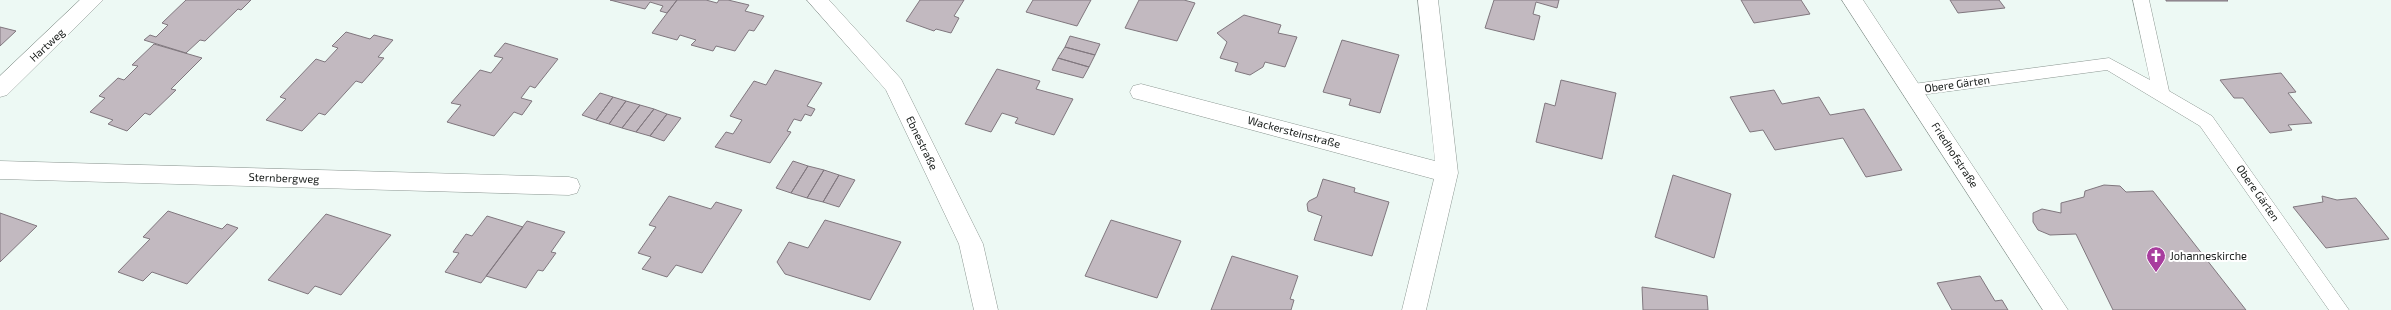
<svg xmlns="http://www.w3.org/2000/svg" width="2391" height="310" viewBox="0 0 2391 310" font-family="'Exo 2',sans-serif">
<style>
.building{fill:#c2b9c0;stroke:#80777e}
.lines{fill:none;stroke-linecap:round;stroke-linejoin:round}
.lane-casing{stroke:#8d9893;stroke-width:1}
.street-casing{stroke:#8d9893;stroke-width:1}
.lane{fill:#fff;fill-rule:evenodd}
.street{fill:#fff;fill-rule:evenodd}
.labels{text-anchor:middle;stroke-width:4;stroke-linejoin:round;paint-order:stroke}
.street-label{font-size:11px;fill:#161a18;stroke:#fff}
.poi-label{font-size:11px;fill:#161a18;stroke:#fff;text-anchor:start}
</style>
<rect width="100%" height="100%" fill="#edf9f4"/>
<path class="building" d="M186 0H251L241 10 238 9 205 41 200 40 186 53 144 40 150 35 156 37 168 25 162 23Z
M610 0H677L667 13 660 11 663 6 650 2 645 9Z
M677 0H706L717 3 719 0H728L749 5 745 11 764 16 754 31 749 30 735 51 716 46 713 51 691 45 696 40 680 35 677 40 652 33Z
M920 0H964L954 16 959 18 951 33 936 29 934 31 906 21Z
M1033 0H1091L1077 26 1026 12Z
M1139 0H1184L1195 3 1177 41 1125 28Z
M1494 0H1559L1557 8 1536 2 1533 14 1540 16 1534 40 1485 28Z
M1741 0H1801L1810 14 1754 23Z
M1950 0H1999L2005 8 1958 13Z
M2166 0H2227L2228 1H2166Z
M1244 15 1281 25 1278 33 1297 37 1285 67 1265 62 1263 67 1250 75 1235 71 1238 63 1220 58 1227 42 1217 33Z
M0 27 16 31 0 46Z
M346 32 370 39 374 35 393 40 378 57 384 58 362 83 356 81 325 115 319 113 302 131 266 120 286 99 280 97 316 59 325 62 338 48 332 46Z
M1070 36 1100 44 1095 55 1065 47Z
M1342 40 1399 55 1380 113 1349 105 1351 99 1323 92Z
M505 43 558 59 535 88 530 86 521 98 532 101 522 115 514 112 494 136 447 122 461 105 451 103 480 70 491 73 503 58 494 56Z
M154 44 202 58 171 89 176 90 150 115 145 113 127 131 108 124 113 120 90 112 105 98 99 96 118 78 124 80 138 66 132 65Z
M1065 47 1095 55 1089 67 1058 58Z
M1058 58 1089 67 1083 78 1052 70Z
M997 69 1040 81 1036 89 1073 99 1054 135 1015 123 1018 118 1002 113 991 132 965 124Z
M775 70 822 83 807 106 815 109 811 116 805 114 801 121 794 119 787 131 791 132 770 163 715 147 726 132 733 134 742 120 730 116 754 81 766 85Z
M2281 73 2296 92 2288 93 2312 123 2288 125 2292 130 2270 133 2243 98H2234L2220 80Z
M1561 80 1616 93 1602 159 1536 142 1545 103 1555 106Z
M1774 90 1782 104 1819 97 1830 115 1864 109 1902 170 1866 177 1843 138 1775 150 1763 130 1750 132 1730 97Z
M600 93 613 97 596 120 582 115Z
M613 97 626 101 609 124 596 120Z
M626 101 640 105 622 128 609 124Z
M640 105 654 109 636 132 622 128Z
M654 109 667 114 650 136 636 132Z
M667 114 681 118 664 141 650 136Z
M793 161 808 166 791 193 776 188Z
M808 166 824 170 807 198 791 193Z
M824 170 839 175 823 202 807 198Z
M839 175 855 180 839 207 823 202Z
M1673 175 1731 194 1714 258 1655 237Z
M1323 179 1355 188 1354 192 1389 202 1372 256 1314 240 1322 216 1308 211 1307 204 1309 201 1317 197Z
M2104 185 2120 186 2126 192 2153 191 2246 310H2113L2076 234 2050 235 2038 230 2033 222V213L2042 209 2061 213V203L2084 197 2085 191Z
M669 196 711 209 716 202 742 210 702 273 676 265 667 277 642 269 651 257 638 253 656 227 649 225Z
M2322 196 2337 200 2356 198 2389 239 2326 248 2293 207 2323 202Z
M168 211 222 229 227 224 238 228 187 284 152 272 143 281 118 272 150 239 143 237Z
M0 213 37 226 0 262Z
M326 214 391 235 341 295 315 286 308 294 268 280Z
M487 216 523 227 481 283 445 272 459 253 453 252 466 234 472 236Z
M825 220 901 242 870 300 785 274 777 262 789 242 808 248Z
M1111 220 1181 241 1157 298 1085 276Z
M527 221 565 232 551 252 556 253 543 271 538 270 526 288 486 276Z
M1232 256 1298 276 1290 299 1294 300 1291 310H1211Z
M1980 276 1995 301 2002 300 2008 310H1952L1937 283Z
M1642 287 1707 296 1708 310H1643Z"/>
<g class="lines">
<defs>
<path id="lane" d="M2133 0H2149L2169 91 2212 116 2349 310H2329L2200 126 2107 70 1913 96 1907 95 1905 90 1907 85 1913 84 2109 58 2150 80Z"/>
<path id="street" d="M80 0H103L7 95 0 97V76Z
M807 0H829L901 79 983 244 998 310H974L959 244 886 90Z
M1418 0H1438L1458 173 1426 310H1402L1434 179 1141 100 1133 98 1130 92 1133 86 1141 84 1435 161Z
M1842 0H1863L2068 310H2043Z
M0 161 569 177 577 179 580 186 577 193 569 195 0 179Z"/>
</defs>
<use href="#lane" class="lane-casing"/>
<use href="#street" class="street-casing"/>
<use href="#lane" class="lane"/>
<use href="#street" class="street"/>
</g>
<defs>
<symbol id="church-pin" viewBox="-11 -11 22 30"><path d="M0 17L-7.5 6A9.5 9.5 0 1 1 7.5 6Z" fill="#a83d9e" stroke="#fff"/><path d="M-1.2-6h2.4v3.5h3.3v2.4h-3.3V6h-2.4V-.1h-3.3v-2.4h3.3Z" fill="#fff"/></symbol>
</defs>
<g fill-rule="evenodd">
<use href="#church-pin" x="2145" y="245" width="22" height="30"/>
</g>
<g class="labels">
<g class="street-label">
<text transform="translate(47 45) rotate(-43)" y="4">Hartweg</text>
<text transform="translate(1957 84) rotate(-8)" y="4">Obere Gärten</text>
<text transform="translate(1294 132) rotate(15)" y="4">Wackersteinstraße</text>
<text transform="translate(922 143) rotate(64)" y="4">Ebnestraße</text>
<text transform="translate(1955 155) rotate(57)" y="4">Friedhofstraße</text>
<text transform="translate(284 178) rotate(2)" y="4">Sternbergweg</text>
<text transform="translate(2258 193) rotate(55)" y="4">Obere Gärten</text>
</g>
<g class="poi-label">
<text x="2170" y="260">Johanneskirche</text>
</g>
</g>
</svg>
